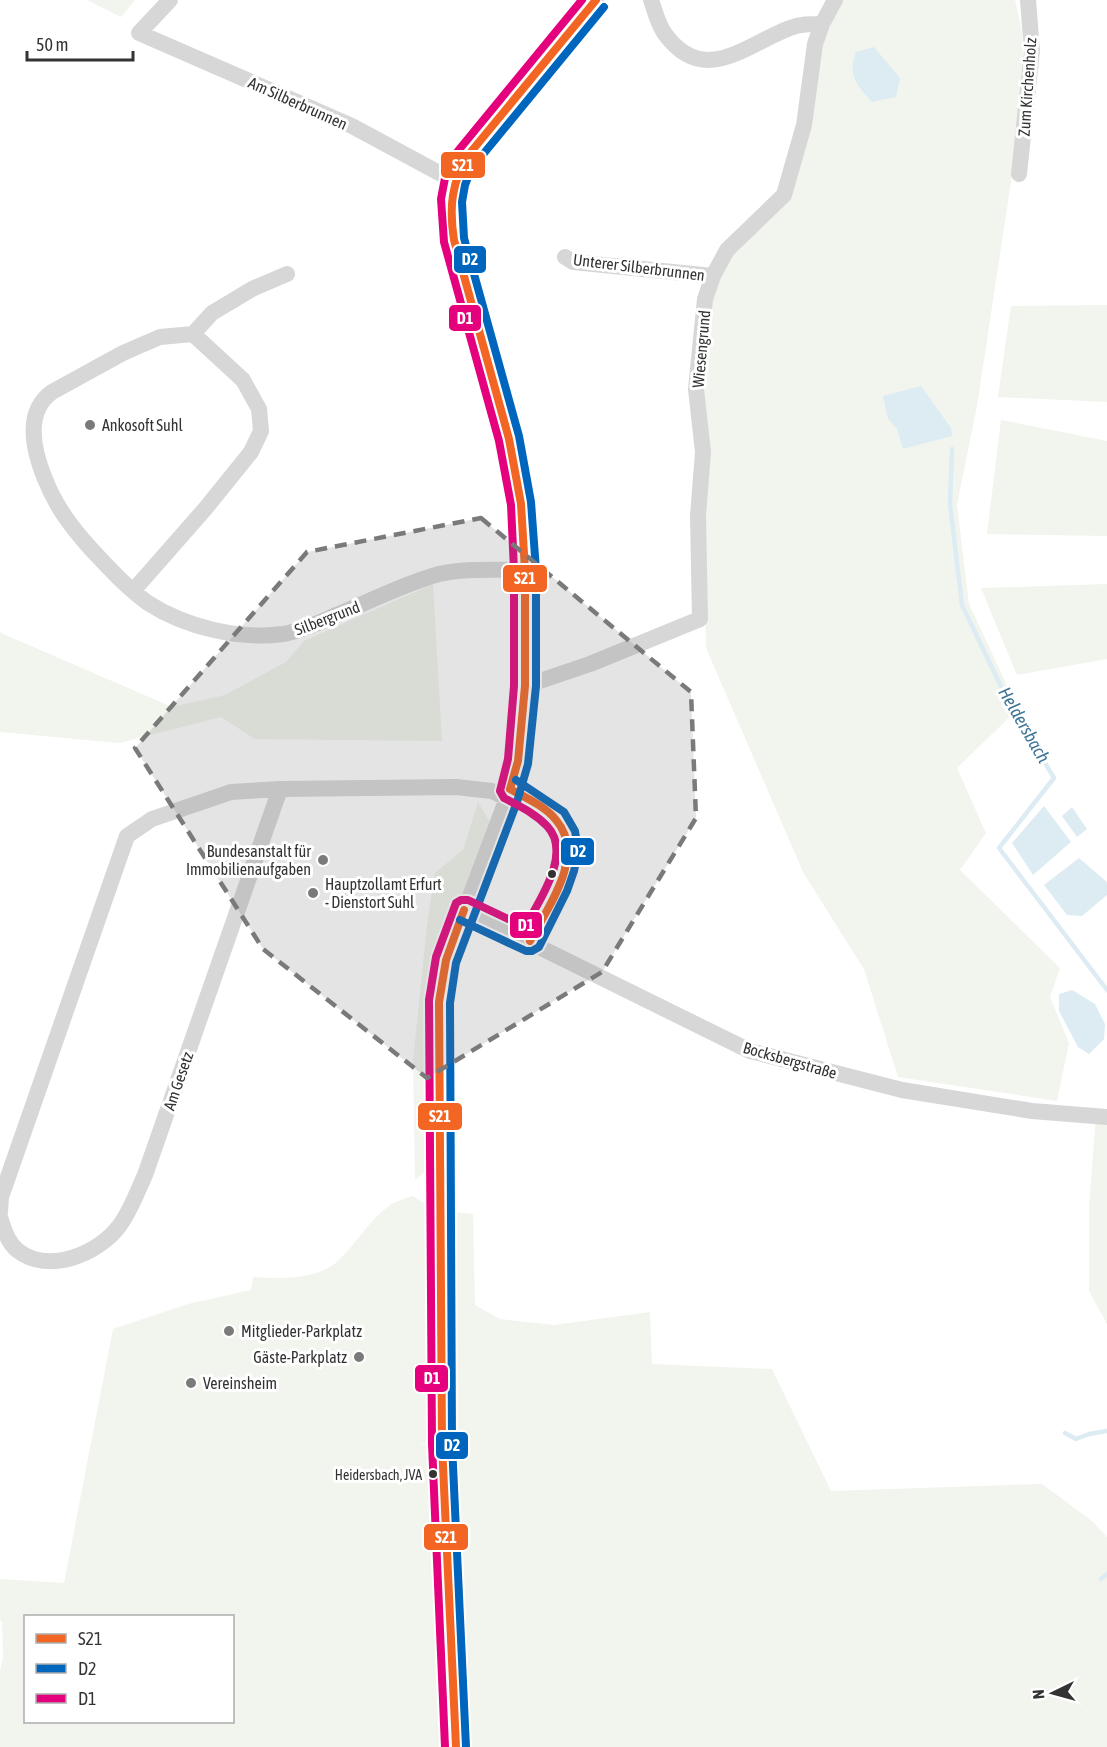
<svg xmlns="http://www.w3.org/2000/svg" width="1107" height="1747" viewBox="0 0 1107 1747" font-family="'Asap Condensed',sans-serif">
<style>
.green{fill:#f1f5ed;fill-rule:evenodd}
.water{fill:#ddebf3}
.lines{fill:none;stroke-linecap:round;stroke-linejoin:round}
.stream{stroke:#ddebf3;stroke-width:4.5}
.minor{stroke:#d7d7d7;stroke-width:16}
.bus-1-casing{stroke:#fff;stroke-width:12}
.bus-2-casing{stroke:#fff;stroke-width:12}
.bus-3-casing{stroke:#fff;stroke-width:12}
.bus-1{stroke:#f26522;stroke-width:8}
.bus-2{stroke:#0065bd;stroke-width:8}
.bus-3{stroke:#e5007d;stroke-width:8}
.marked{fill:#7a7a7a;fill-opacity:0.2;stroke:#7a7a7a;stroke-width:4.5;stroke-dasharray:12 8;stroke-linejoin:round}
.poi-dot{fill:#7a7a7a;stroke:#fff;stroke-width:2}
.bus-dot{fill:#333;stroke:#fff;stroke-width:2}
.labels{text-anchor:middle;stroke-width:6;stroke-linejoin:round;paint-order:stroke}
.bus-label{font-size:14px;fill:#333;stroke:#fff;text-anchor:end}
.street-label{font-size:16px;fill:#333;stroke:#fff}
.poi-label{font-size:16px;fill:#333;stroke:#fff;text-anchor:start}
.water-label{font-size:18px;font-style:italic;fill:#3f7597;stroke:#fff}
.line-badge{stroke:#fff;stroke-width:2}
.badge-label{font-size:16px;text-anchor:middle;font-weight:bold;fill:#fff}
</style>
<rect width="100%" height="100%" fill="#fff"/>
<path class="green" d="M87 0H135L121 17Z
M841 0H1015L1022 31 1023 70 1012 175 977 406 957 505 969 604 1018 709 957 768 986 833 960 870 1060 968 1050 997 1069 1043 1057 1101 898 1077 864 969 804 874 706 648 701 389 710 300 732 253 789 199 821 46Z
M1107 305V402L998 397 1011 306Z
M1001 420 1107 441V536L987 534Z
M433 584 442 741 255 739 221 717 119 743 0 732V629L1 633 172 707 225 695 286 662 304 641Z
M1107 584V659L1017 675 981 588Z
M478 802 491 824 432 1020V1166L415 1180 413 1061 427 925 435 873 463 850Z
M1096 1117H1107V1324L1089 1291V1206Z
M412 1196 431 1207 433 1442 419 1445 442 1444 456 1747H0V1671L3 1657 2 1621H0V1579L64 1583 113 1329 188 1304 251 1290 253 1277C280 1279 318 1280 339 1260 357 1243 369 1220 390 1205 396 1201 405 1199 412 1196ZM26 1616H232V1722H26Z
M446 1211 473 1214 475 1305 500 1319 554 1325 650 1312 652 1364 772 1369 831 1491 1042 1484 1092 1521 1107 1537V1747H461L449 1446Z"/>
<path class="water" d="M874 47 900 78 896 97 872 102C857 86 847 74 856 52Z
M921 386 951 428 952 436 903 449 897 429 888 419 883 396Z
M1044 806 1071 842 1033 875 1012 843Z
M1072 807 1087 829 1077 837 1062 816Z
M1079 858 1107 882V895L1082 916 1067 915 1044 885Z
M1072 990 1095 1004 1105 1024 1104 1039 1089 1054 1078 1047 1059 1011V994Z"/>
<g class="lines">
<path class="stream" d="M952 449 950 504 962 605 1008 701 1054 778 999 848 1107 990
M1065 1433 1076 1439 1089 1434 1107 1431
M1101 1579 1107 1574"/>
<path class="minor" d="M170 0 139 33 352 126 454 181
M651 0C655 11 658 25 665 34 704 87 745 45 790 28 800 24 810 24 822 24
M1019 174 1032 51 1028 0
M565 257 573 262 713 276
M193 334 212 313 252 289 287 274
M133 591 205 509 251 452 261 431 259 409 243 380 193 334 160 337 123 353 52 392C23 413 34 452 45 479 56 507 72 528 92 550 110 569 127 588 148 603 185 627 239 640 283 634 301 631 318 623 334 616 369 602 403 584 439 574 465 568 499 570 525 570
M525 686 590 664 700 619 698 516 703 452 696 389 705 299 713 276 727 250 784 195 804 125 815 44 822 24 835 0
M464 910 750 1051 902 1090 1032 1111 1107 1117
M0 1212 1 1197 127 836 152 819 231 792 280 789 456 787 492 791 507 798
M0 1217C4 1229 7 1241 17 1250 48 1275 99 1254 120 1225 131 1210 137 1192 145 1175L280 789
M456 1747 442 1444 439 1002 446 960 507 798 518 761 525 686V570L521 504 509 439 454 240C449 213 449 188 462 163L596 0"/>
<defs>
<path id="bus-1" d="M510 789 518 761 525 686V570L521 504 509 439 454 240C449 208 451 181 470 153L596 0
M510 789C526 798 545 806 556 820 587 856 547 908 530 941
M456 1747 442 1444 439 1002 446 960 464 910"/>
<path id="bus-2" d="M460 920 526 951H532L539 947 567 891 574 871 578 850 575 831 564 812 516 780
M466 1747 452 1444 450 1003 456 963 517 802 528 764 536 686V570L531 502 519 436 464 238 462 202 465 185 471 169 604 7"/>
<path id="bus-3" d="M445 1747 432 1444 429 1000 436 957 456 903 461 900H468L525 927C539 901 573 853 547 826 535 813 519 806 504 798L500 791 508 759 514 686V570L511 505 499 441 444 242 441 199 445 178 453 157 582 0"/>
</defs>
<use href="#bus-1" class="bus-1-casing"/>
<use href="#bus-2" class="bus-2-casing"/>
<use href="#bus-3" class="bus-3-casing"/>
<use href="#bus-1" class="bus-1"/>
<use href="#bus-2" class="bus-2"/>
<use href="#bus-3" class="bus-3"/>
</g>
<path class="marked" d="M481 518 691 692 696 818 602 972 427 1078 263 949 135 748 307 552Z"/>
<g class="poi-dot">
<circle cx="90" cy="425" r="6"/>
<circle cx="323" cy="860" r="6"/>
<circle cx="313" cy="893" r="6"/>
<circle cx="229" cy="1331" r="6"/>
<circle cx="359" cy="1357" r="6"/>
<circle cx="191" cy="1383" r="6"/>
</g>
<g class="bus-dot">
<circle cx="552" cy="874" r="5"/>
<circle cx="433" cy="1474" r="5"/>
</g>
<g class="labels">
<g class="bus-label">
<text x="422" y="1480">Heidersbach, JVA</text>
</g>
<g class="street-label">
<text transform="translate(1027 87) rotate(-86)" y="6">Zum Kirchenholz</text>
<text transform="translate(298 103) rotate(24)" y="6">Am Silberbrunnen</text>
<text transform="translate(639 267) rotate(7)" y="6">Unterer Silberbrunnen</text>
<text transform="translate(701 349) rotate(-85)" y="6">Wiesengrund</text>
<text transform="translate(327 618) rotate(-21)" y="6">Silbergrund</text>
<text transform="translate(790 1060) rotate(16)" y="6">Bocksbergstraße</text>
<text transform="translate(178 1081) rotate(-71)" y="6">Am Gesetz</text>
</g>
<g class="poi-label">
<text x="102" y="431">Ankosoft Suhl</text>
<text x="311" y="857" text-anchor="end">Bundesanstalt für<tspan x="311" dy="18">Immobilienaufgaben</tspan></text>
<text x="325" y="890">Hauptzollamt Erfurt<tspan x="325" dy="18">- Dienstort Suhl</tspan></text>
<text x="241" y="1337">Mitglieder-Parkplatz</text>
<text x="347" y="1363" text-anchor="end">Gäste-Parkplatz</text>
<text x="203" y="1389">Vereinsheim</text>
</g>
<g class="water-label">
<text transform="translate(1024 725) rotate(60)" y="6">Heldersbach</text>
</g>
</g>
<g class="line-badge">
<rect x="440" y="151" width="46" height="28" rx="6" fill="#f26522"/>
<rect x="453" y="245" width="34" height="29" rx="6" fill="#0065bd"/>
<rect x="448" y="304" width="34" height="28" rx="6" fill="#e5007d"/>
<rect x="502" y="564" width="46" height="29" rx="6" fill="#f26522"/>
<rect x="560" y="837" width="35" height="29" rx="6" fill="#0065bd"/>
<rect x="509" y="911" width="34" height="28" rx="6" fill="#e5007d"/>
<rect x="417" y="1102" width="46" height="29" rx="6" fill="#f26522"/>
<rect x="414" y="1364" width="35" height="29" rx="6" fill="#e5007d"/>
<rect x="435" y="1431" width="34" height="29" rx="6" fill="#0065bd"/>
<rect x="423" y="1523" width="46" height="28" rx="6" fill="#f26522"/>
</g>
<g class="badge-label">
<text x="463" y="171">S21</text>
<text x="470" y="265">D2</text>
<text x="465" y="324">D1</text>
<text x="525" y="584">S21</text>
<text x="578" y="857">D2</text>
<text x="526" y="931">D1</text>
<text x="440" y="1122">S21</text>
<text x="432" y="1384">D1</text>
<text x="452" y="1451">D2</text>
<text x="446" y="1543">S21</text>
</g>
<rect x="24" y="1615" width="210" height="108" fill="#ffffff" stroke="#adadad" stroke-width="1.5"/>
<rect x="36" y="1634" width="30" height="9" fill="#f26522" stroke="#adadad" stroke-width="1.5"/>
<text x="78" y="1645" font-size="18" fill="#333333">S21</text>
<rect x="36" y="1664" width="30" height="9" fill="#0065bd" stroke="#adadad" stroke-width="1.5"/>
<text x="78" y="1675" font-size="18" fill="#333333">D2</text>
<rect x="36" y="1694" width="30" height="9" fill="#e5007d" stroke="#adadad" stroke-width="1.5"/>
<text x="78" y="1705" font-size="18" fill="#333333">D1</text>
<g transform="translate(1053 1693) rotate(265)" stroke="#ffffff" stroke-width="4.5" paint-order="stroke">
<path d="M0-4.5L10 22L0 15L-10 22Z" fill="#333333"/>
<text y="-9" font-size="16" font-weight="bold" text-anchor="middle" fill="#333333">N</text>
</g>
<path d="M27 51v9h106v-9" fill="none" stroke="#333333" stroke-width="3"/>
<text x="36" y="51" font-size="18" fill="#333333" stroke="#ffffff" stroke-width="4.5" paint-order="stroke">50 m</text>
</svg>
